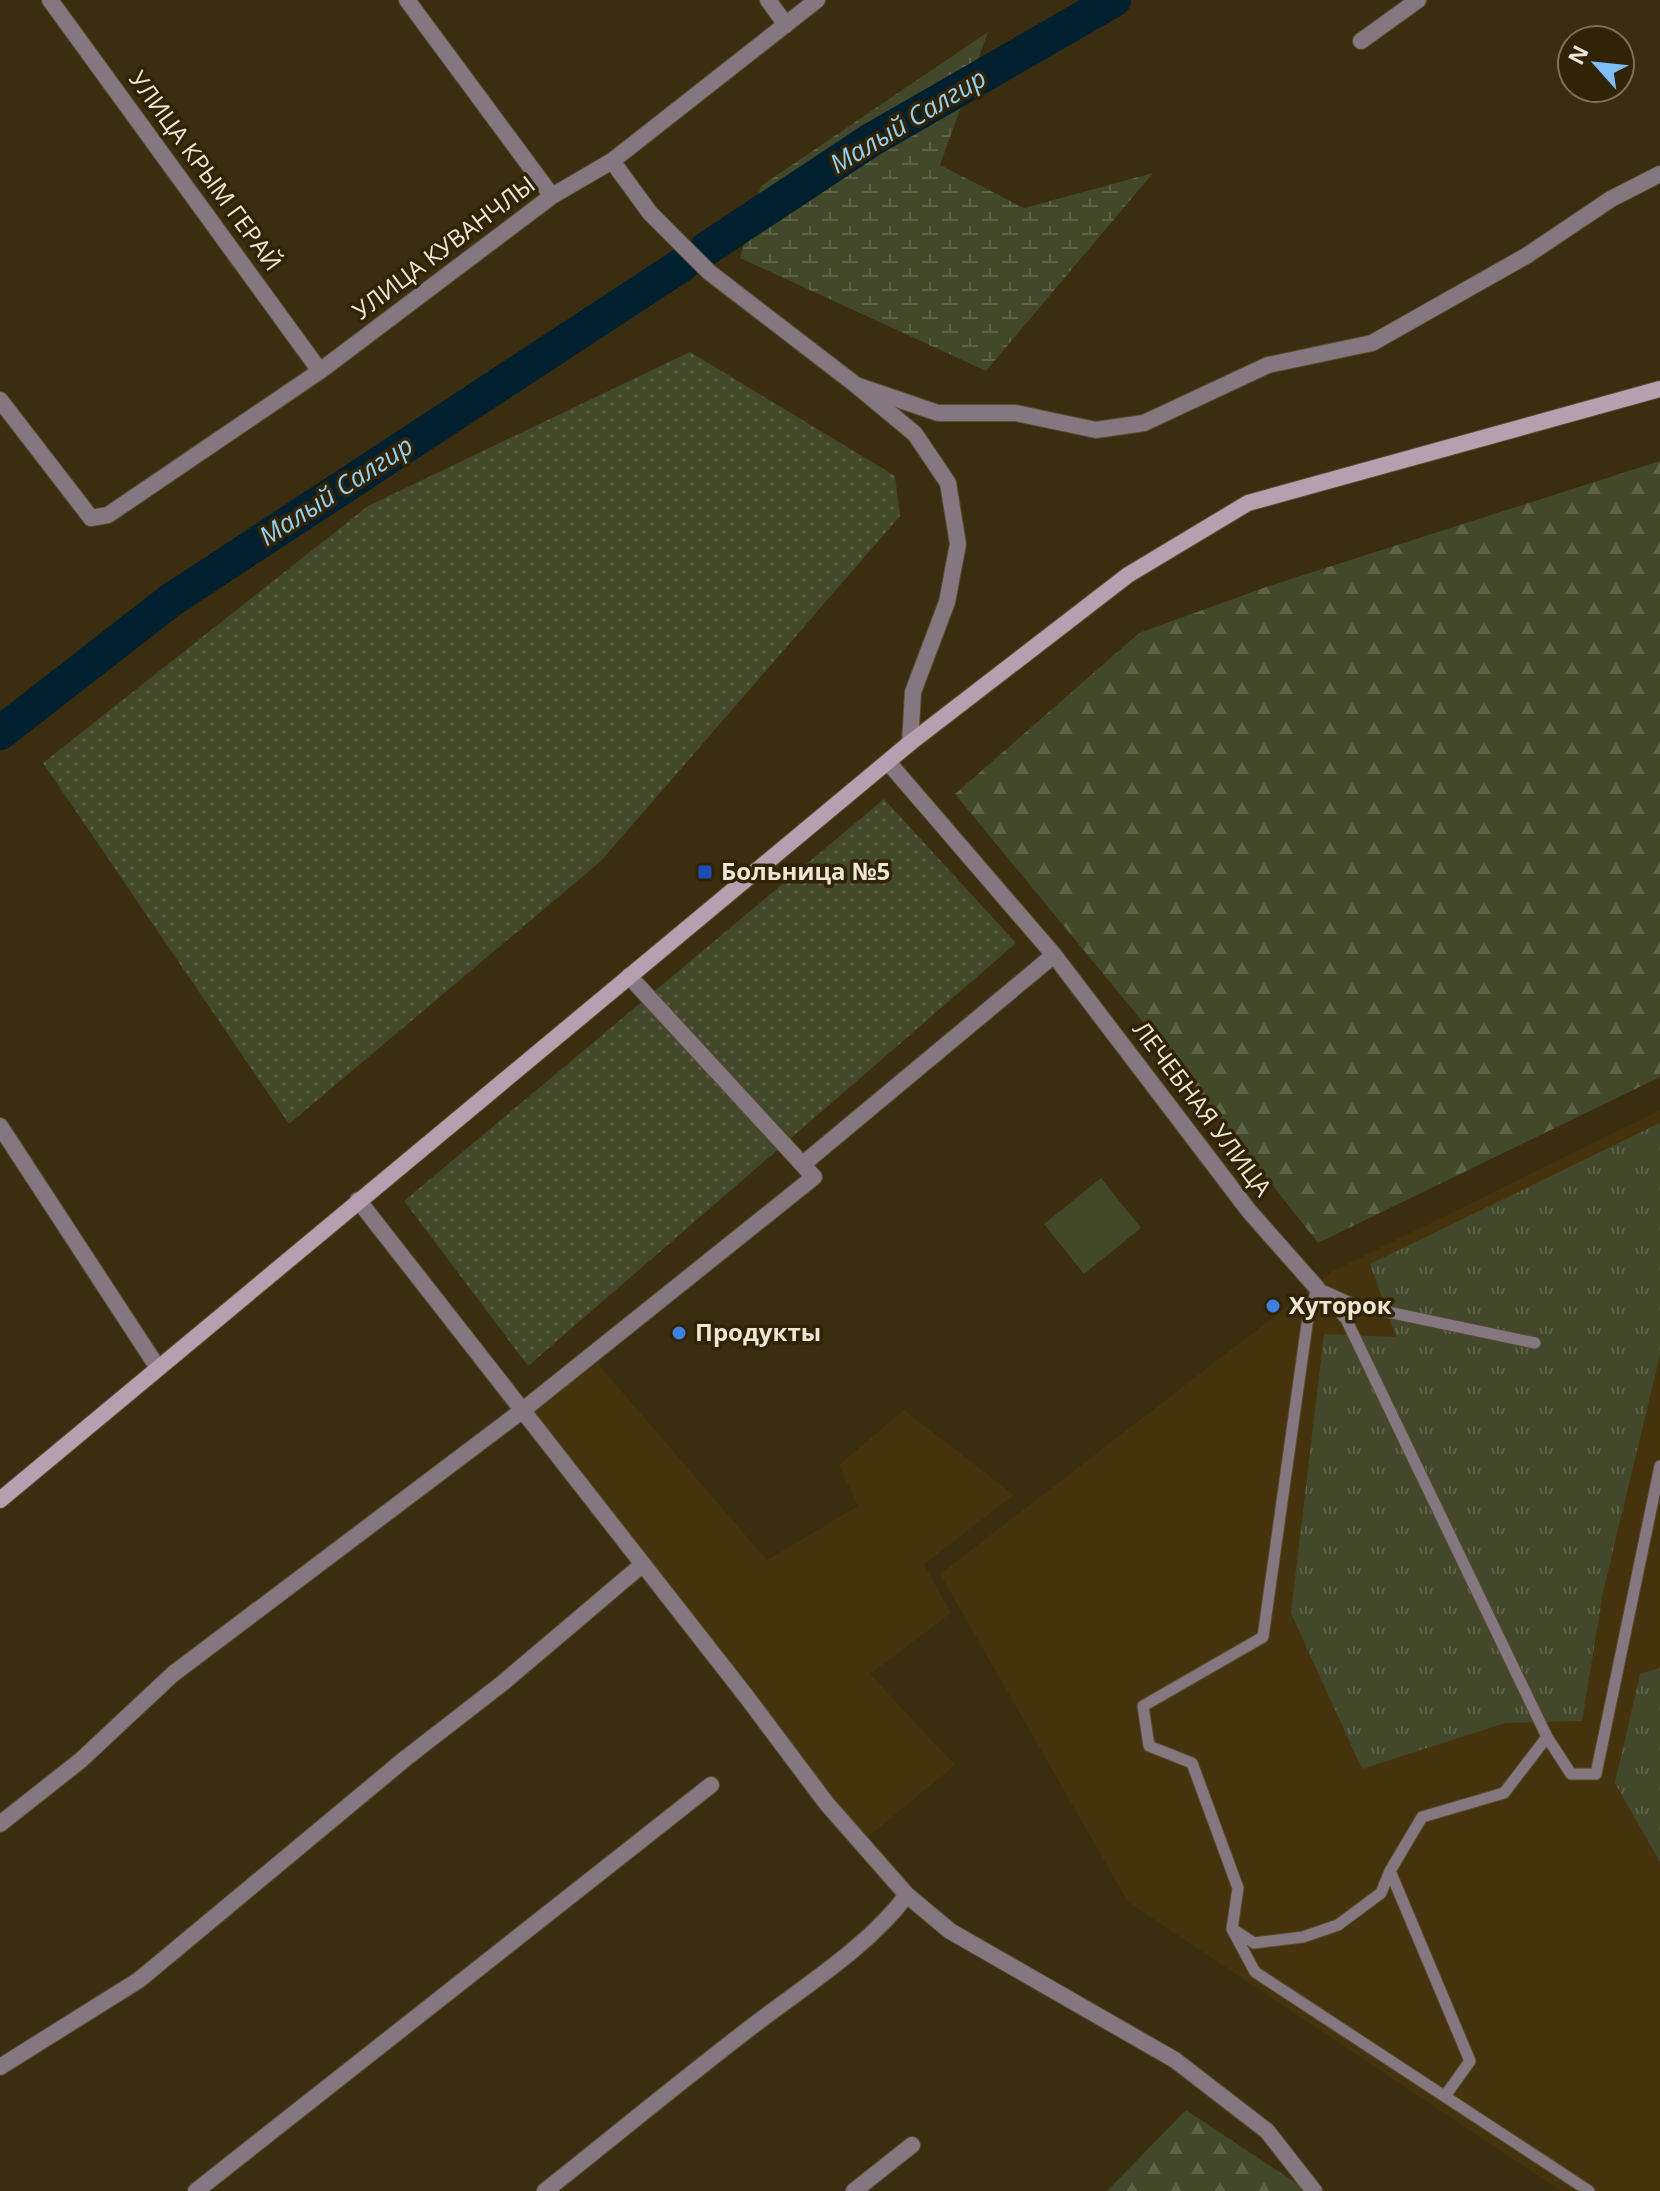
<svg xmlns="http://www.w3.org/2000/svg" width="1660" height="2191" viewBox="0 0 1660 2191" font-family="'Open Sans',sans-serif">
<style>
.built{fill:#45330d}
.grass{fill:url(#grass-dots)}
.forest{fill:url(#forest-firs)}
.wetland{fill:url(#wetland-marsh)}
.park{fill:url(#park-tufts)}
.pitch{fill:#43482a}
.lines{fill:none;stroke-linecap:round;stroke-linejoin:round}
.river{stroke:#001f2f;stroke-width:34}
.service-casing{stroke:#584b2f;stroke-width:13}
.minor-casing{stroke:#584b2f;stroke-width:18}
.secondary-casing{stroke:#584b2f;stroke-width:18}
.service{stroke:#857780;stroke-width:11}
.minor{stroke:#857780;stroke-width:16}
.secondary{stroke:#b69fae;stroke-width:16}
.transit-dot{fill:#1a4fb4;stroke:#312305;stroke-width:3}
.shop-dot{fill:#3f7fe0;stroke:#312305;stroke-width:3}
.labels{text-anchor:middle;stroke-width:7;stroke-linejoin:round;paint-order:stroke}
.street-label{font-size:24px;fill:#efe6d5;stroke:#312305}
.poi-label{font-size:24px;font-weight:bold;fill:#efe6d5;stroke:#312305;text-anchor:start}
.water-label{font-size:26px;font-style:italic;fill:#94d1f4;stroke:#312305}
</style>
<defs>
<pattern id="grass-dots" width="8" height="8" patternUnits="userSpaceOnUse" patternTransform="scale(2)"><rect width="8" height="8" fill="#43482a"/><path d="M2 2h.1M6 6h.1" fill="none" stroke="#5e6248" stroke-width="1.8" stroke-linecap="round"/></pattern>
<pattern id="forest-firs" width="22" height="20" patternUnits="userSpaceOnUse" patternTransform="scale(2)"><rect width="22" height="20" fill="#43482a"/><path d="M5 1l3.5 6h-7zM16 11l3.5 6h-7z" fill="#5e6248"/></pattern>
<pattern id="wetland-marsh" width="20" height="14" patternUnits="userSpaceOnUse" patternTransform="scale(2)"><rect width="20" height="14" fill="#43482a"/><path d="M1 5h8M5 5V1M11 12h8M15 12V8" fill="none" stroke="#5e6248"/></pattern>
<pattern id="park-tufts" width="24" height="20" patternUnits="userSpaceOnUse" patternTransform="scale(2)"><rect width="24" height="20" fill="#43482a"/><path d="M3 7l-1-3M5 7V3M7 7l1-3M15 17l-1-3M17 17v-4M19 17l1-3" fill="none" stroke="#5e6248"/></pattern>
</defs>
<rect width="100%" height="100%" fill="#3b2d0f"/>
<path class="built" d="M1660 1110V2191H1561L1128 1902 940 1574 1333 1271Z
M597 1363 767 1560 858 1506 839 1465 904 1410 1014 1495 924 1564 951 1613 870 1674 955 1765 862 1842 534 1412Z"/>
<path class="grass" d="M690 352 895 476 900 516 601 861 289 1124 43 763 368 506Z
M884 799 1016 943 528 1366 404 1201Z"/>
<path class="forest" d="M1660 461V1077L1318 1243 1170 1055 955 794 1139 633 1269 586Z
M1186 2110 1308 2191H1107Z"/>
<path class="wetland" d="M988 32 940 165 1024 208 1153 173 986 371 740 258 761 186Z"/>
<path class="park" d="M1660 1123V1355L1603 1592 1582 1721 1505 1723 1362 1769 1291 1613 1324 1334 1396 1337 1370 1264Z
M1660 1668V1862L1615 1783 1640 1674Z"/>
<path class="pitch" d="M1101 1178 1141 1228 1084 1274 1044 1224Z"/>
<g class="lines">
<path class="river" d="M706 249 871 140 1114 0
M0 733 171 600 683 264"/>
<defs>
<path id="service" d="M1320 1291 1346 1319 1547 1737 1571 1774H1596L1660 1466
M1535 1343 1355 1305 1317 1288 1307 1324 1263 1637 1143 1706 1149 1746 1192 1763 1238 1888 1232 1929 1255 1972 1589 2191
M1234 1930 1254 1943 1303 1937 1338 1925 1381 1893 1390 1871
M1445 2096 1470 2061 1390 1871 1422 1817 1504 1793 1547 1737"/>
<path id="minor" d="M50 0 320 371
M407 0 552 196
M768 0 786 25
M1361 41 1418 0
M612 161 650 213 709 272 856 385 915 434 948 483 958 544 947 602 913 692 910 743
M856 385 938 413H1016L1096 430 1144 423 1268 365 1372 343 1526 256 1611 199 1660 174
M0 400 91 518 108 515 320 371 552 196 612 161 817 0
M888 762 1054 955 1249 1211 1317 1288
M0 1126 158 1368
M803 1164 1054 955
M358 1200 746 1696 827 1804 907 1895 950 1931 1175 2060 1267 2131 1314 2191
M0 1824 81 1760 173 1674 523 1410 814 1177 629 976
M0 2067 139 1980 406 1758 504 1682 643 1564
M196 2191 711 1785
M545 2191C613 2137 681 2081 750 2028 803 1987 866 1949 907 1895
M854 2191 912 2145"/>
<path id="secondary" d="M0 1500 910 743 1128 575 1248 503 1660 389"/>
</defs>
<use href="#service" class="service-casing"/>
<use href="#minor" class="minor-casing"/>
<use href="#secondary" class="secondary-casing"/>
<use href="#service" class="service"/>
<use href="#minor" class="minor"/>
<use href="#secondary" class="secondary"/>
</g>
<rect class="transit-dot" x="697" y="864" width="16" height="16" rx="4"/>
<g class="shop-dot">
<circle cx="1273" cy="1306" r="8"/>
<circle cx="679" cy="1333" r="8"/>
</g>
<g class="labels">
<g class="street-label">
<text transform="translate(205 171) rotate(54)" y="8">УЛИЦА КРЫМ ГЕРАЙ</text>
<text transform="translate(444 248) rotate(-37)" y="8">УЛИЦА КУВАНЧЛЫ</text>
<text transform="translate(1202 1109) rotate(53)" y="8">ЛЕЧЕБНАЯ УЛИЦА</text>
</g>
<g class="poi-label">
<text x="721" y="880">Больница №5</text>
<text x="1289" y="1314">Хуторок</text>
<text x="695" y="1341">Продукты</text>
</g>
<g class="water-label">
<text transform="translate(908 121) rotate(-31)" y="9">Малый Салгир</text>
<text transform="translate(336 491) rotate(-33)" y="9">Малый Салгир</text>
</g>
</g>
<g transform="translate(1596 64) rotate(297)"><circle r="38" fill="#312305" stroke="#7d7158" stroke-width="2"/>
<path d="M0-6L14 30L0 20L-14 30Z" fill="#7cbef9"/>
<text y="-12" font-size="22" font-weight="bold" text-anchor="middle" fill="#efe6d5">N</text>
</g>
</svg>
